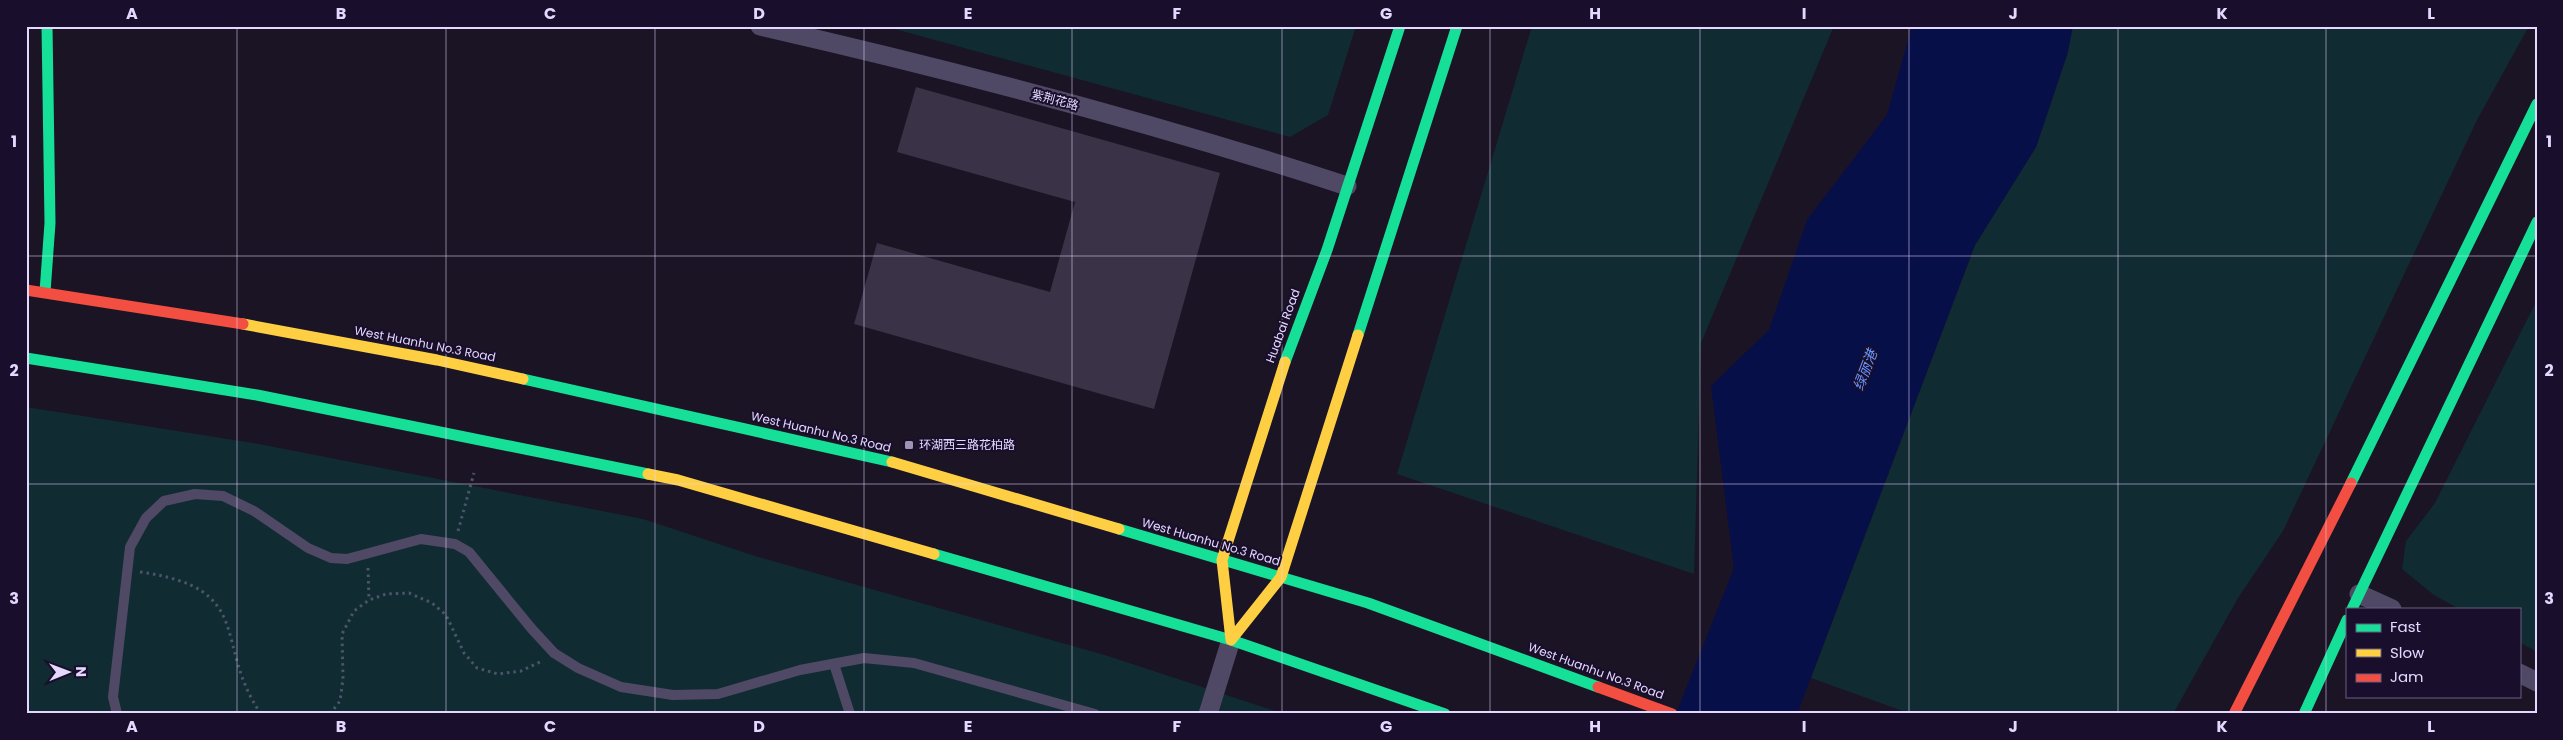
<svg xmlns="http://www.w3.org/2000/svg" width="2563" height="740" viewBox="0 0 2563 740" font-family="Poppins,'Noto Sans SC',sans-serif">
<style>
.green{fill:#112b33}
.water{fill:#070f49}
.building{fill:#3a3246}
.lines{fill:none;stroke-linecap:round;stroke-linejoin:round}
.path{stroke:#4b5469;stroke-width:3;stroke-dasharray:2.5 4;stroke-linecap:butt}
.lane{stroke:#504966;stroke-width:10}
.street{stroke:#504966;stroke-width:19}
.fast{stroke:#16e098;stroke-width:11}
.slow{stroke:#ffcf43;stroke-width:11}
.jam{stroke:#f24e42;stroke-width:11}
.grid{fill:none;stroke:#e5d8ff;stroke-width:1;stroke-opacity:0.55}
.poi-dot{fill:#9e93b3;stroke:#190e2b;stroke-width:2}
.labels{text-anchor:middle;stroke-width:4;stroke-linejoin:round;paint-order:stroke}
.street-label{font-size:12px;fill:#e5d8ff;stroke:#190e2b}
.poi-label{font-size:12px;fill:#e5d8ff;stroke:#190e2b;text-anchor:start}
.water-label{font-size:14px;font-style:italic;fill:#6696ff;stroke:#190e2b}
.neatline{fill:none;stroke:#e5d8ff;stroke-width:2}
.grid-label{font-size:16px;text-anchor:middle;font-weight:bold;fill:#e5d8ff}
</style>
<rect width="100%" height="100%" fill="#1a1425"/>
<path class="green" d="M884 26H1356L1328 115 1290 137Z
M1532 26H1834L1701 343 1694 574 1397 474Z
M2073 26H2529L2477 120 2283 531 2238 598 2173 714H1911L1811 678 1975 245 2036 147 2067 55Z
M2537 300V652L2519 642V609H2459L2434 595 2402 569 2406 541 2435 503Z
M26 407 259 444 643 519 755 556 1108 656 1284 714H26Z"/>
<path class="water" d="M1912 26H2073L2067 55 2036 147 1975 245 1797 714H1676L1734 568 1711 386 1769 330 1807 220 1887 115Z"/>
<path class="building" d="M916 87 1220 173 1154 409 854 324 877 243 1050 292 1075 202 897 152Z"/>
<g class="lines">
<path class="path" d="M458 531 474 473
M368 568 369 600
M140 572C257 588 212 643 261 714
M330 714 340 701 343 679 342 634 354 611 369 600 386 594 409 593 432 603 446 615 464 653 477 668 498 674 521 671 542 661"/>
<path class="lane" d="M834 664 850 714
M117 714 113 697 130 547 146 518 164 501 195 494 223 496 254 511 308 548 331 558 347 559 421 539 455 544 469 552 531 628 554 653 578 668 621 687 673 695 718 694 800 670 864 658 914 663 1095 714"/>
<path class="street" d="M760 26C957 71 1155 123 1347 186
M2359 594 2392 609
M2519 673 2537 682
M1208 714 1231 640"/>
<path class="fast" d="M45 292 50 223 47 26
M1358 335 1457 26
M26 358 257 395 648 474
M1285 362 1327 250 1400 26
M523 379 892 462
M2351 483 2537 104
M1119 529 1368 603 1598 687
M934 554 1231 640 1445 714
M2352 609 2537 222
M2304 714 2347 620"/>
<path class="slow" d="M243 324 437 360 523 379
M892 462 1119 529
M648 474 678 480 934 554
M1231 640 1281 577 1358 335
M1231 640 1222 560 1285 362"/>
<path class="jam" d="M26 290 243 324
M1598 687 1672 714
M2234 714 2351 483"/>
</g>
<path class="grid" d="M237 26V714M446 26V714M655 26V714M864 26V714M1072 26V714M1282 26V714M1490 26V714M1700 26V714M1909 26V714M2118 26V714M2326 26V714M26 256H2537M26 484H2537"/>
<rect class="poi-dot" x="904" y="440" width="10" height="10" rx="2.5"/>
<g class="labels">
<g class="street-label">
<text transform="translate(1055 100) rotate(15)" y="4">紫荆花路</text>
<text transform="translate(1283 326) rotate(-70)" y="4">Huabai Road</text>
<text transform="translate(425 344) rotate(11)" y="4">West Huanhu No.3 Road</text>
<text transform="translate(821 432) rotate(13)" y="4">West Huanhu No.3 Road</text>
<text transform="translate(1211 542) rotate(16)" y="4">West Huanhu No.3 Road</text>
<text transform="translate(1596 671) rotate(20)" y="4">West Huanhu No.3 Road</text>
</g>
<g class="poi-label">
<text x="919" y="449">环湖西三路花柏路</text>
</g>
<g class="water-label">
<text transform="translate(1865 370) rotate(-69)" y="5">绿丽港</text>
</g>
</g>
<rect width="2563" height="740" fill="none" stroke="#190e2b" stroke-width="55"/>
<rect x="2346" y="608" width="175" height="90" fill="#190e2b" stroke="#6b5f80"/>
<rect x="2356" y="624" width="25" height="8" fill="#16e098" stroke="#6b5f80"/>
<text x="2390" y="632" font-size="15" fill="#e5d8ff">Fast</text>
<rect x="2356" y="649" width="25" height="8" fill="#ffcf43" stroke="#6b5f80"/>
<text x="2390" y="658" font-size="15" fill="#e5d8ff">Slow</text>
<rect x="2356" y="674" width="25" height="8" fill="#f24e42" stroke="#6b5f80"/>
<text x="2390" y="682" font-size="15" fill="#e5d8ff">Jam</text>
<g transform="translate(68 672) rotate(89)" stroke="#190e2b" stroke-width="4" paint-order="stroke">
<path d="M0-4L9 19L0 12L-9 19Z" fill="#e5d8ff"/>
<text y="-8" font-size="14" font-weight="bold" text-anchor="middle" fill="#e5d8ff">N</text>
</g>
<rect x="28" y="28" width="2508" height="684" class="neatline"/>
<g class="grid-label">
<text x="132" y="19">A</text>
<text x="341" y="19">B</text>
<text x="550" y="19">C</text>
<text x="759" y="19">D</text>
<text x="968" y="19">E</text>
<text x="1177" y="19">F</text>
<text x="1386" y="19">G</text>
<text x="1595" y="19">H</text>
<text x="1804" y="19">I</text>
<text x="2013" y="19">J</text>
<text x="2222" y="19">K</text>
<text x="2431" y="19">L</text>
<text x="14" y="147">1</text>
<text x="2549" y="147">1</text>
<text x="14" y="376">2</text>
<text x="2549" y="376">2</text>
<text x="14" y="604">3</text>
<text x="2549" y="604">3</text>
<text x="132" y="732">A</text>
<text x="341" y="732">B</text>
<text x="550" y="732">C</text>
<text x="759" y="732">D</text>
<text x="968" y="732">E</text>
<text x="1177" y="732">F</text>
<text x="1386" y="732">G</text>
<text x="1595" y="732">H</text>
<text x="1804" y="732">I</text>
<text x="2013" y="732">J</text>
<text x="2222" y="732">K</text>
<text x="2431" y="732">L</text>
</g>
</svg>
